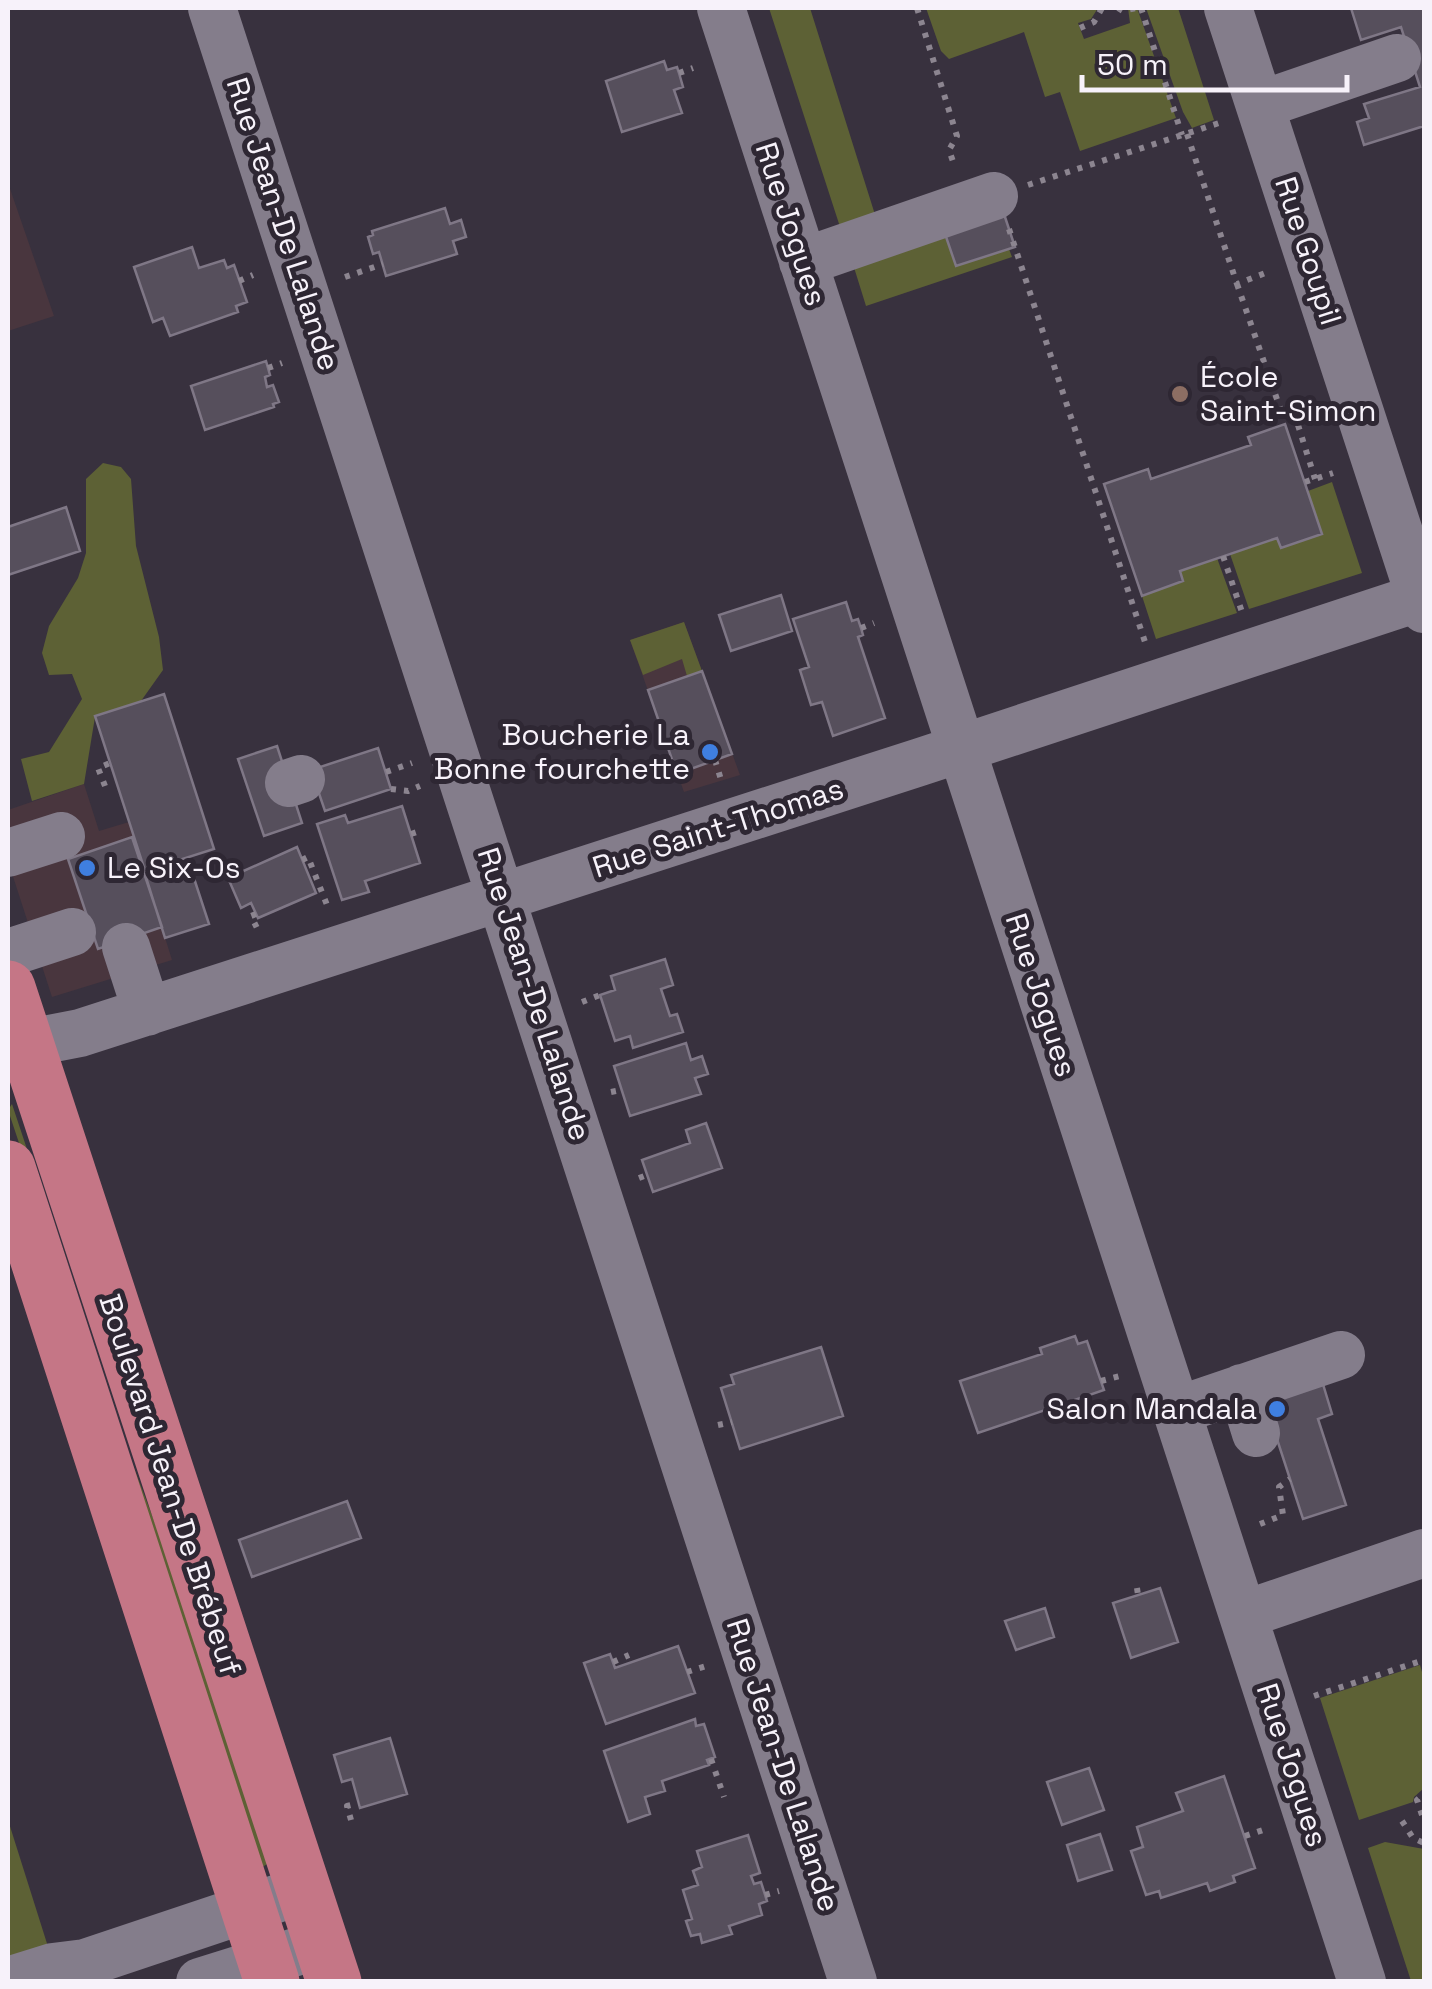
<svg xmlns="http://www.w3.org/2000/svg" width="1432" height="1989" viewBox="0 0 1432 1989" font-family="'Space Grotesk',sans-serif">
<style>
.commercial{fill:#49363e}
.green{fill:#5d6135}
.building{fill:#564f5c;stroke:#7f7786;stroke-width:2.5}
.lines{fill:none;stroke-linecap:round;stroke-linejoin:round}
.path{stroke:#8c8590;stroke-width:6;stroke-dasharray:5 8;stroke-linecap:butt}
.minor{stroke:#847d8b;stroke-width:48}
.major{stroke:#c57686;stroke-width:55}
.education-dot{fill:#8d6e63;stroke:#2e2733;stroke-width:4}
.shop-dot{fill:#3f7fe0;stroke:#2e2733;stroke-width:4}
.labels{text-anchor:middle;stroke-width:10;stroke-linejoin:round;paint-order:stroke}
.street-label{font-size:30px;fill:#f7f2fa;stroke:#2e2733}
.poi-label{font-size:30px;fill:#f7f2fa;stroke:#2e2733;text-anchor:start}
</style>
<rect width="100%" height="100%" fill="#38313e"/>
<path class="commercial" d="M8 183 54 316 8 331Z
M684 622 740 775 684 792 630 640Z
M84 784 99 831 129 822 172 960 52 997 8 861V810Z"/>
<path class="green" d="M769 8H810L877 221 842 233Z
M926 8H1098L1091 19 1078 23 1084 39 1130 23 1128 8H1137L1176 118 1080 151 1060 92 1045 97 1024 32 949 59 941 51Z
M1146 8H1178L1214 120 1192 128 1183 112Z
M942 225 956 266 1009 249 1012 257 866 306 852 261Z
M103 463 121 467 131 479 136 546 159 637 163 670 141 701 95 717 84 784 32 801 21 759 49 752 82 699 72 674 49 675 42 653 49 626 78 578 86 553V479Z
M1332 482 1362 573 1249 609 1230 554 1277 538 1322 534 1308 491Z
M1217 558 1237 613 1156 639 1142 596 1183 581 1180 571Z
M684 622 702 671 687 676 682 659 643 675 630 640Z
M12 1104 126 1447 187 1607 267 1864 261 1868 8 1110Z
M1420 1665 1424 1679V1788L1414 1797 1413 1802 1359 1820 1320 1698Z
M8 1820 50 1953 8 1968Z
M1385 1842 1424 1849V1981H1411L1368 1848Z"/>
<path class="building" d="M1351 8H1424V126L1364 145 1357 122 1369 118 1364 104 1420 87 1401 27 1361 40Z
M664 61 667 70 677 67 679 73 683 87 674 90 682 113 622 132 606 81Z
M1001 205 1015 247 956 266 942 225Z
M445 208 450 224 461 220 466 237 453 241 457 254 386 276 379 252 373 254 368 237 373 235 372 231Z
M192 247 199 268 224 260 227 268 234 265 247 302 236 306 238 312 170 336 163 318 153 322 134 267Z
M266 361 270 375 265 377 267 387 273 385 279 402 273 404 274 407 205 430 191 386Z
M1285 424 1322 534 1281 548 1277 538 1180 571 1183 581 1142 596 1104 484 1148 469 1151 479 1251 445 1248 437Z
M66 507 80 551 8 575V527Z
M781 595 792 631 731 651 719 615Z
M846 602 852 621 858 619 861 628 863 635 858 637 885 718 833 736 822 702 811 705 800 670 809 667 793 619Z
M702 671 732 754 677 774 648 690Z
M164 694 214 849 145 871 95 716Z
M277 746 302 823 264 836 238 759Z
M378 748 391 789 325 811 311 770Z
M402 806 420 863 365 881 369 892 342 900 317 824 345 815 348 823Z
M132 837 162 927 98 949 68 859Z
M297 847 316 893 258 918 251 903 241 908 228 878Z
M189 863 209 924 165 938 146 877Z
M665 959 673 985 661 989 670 1016 677 1014 683 1032 633 1048 630 1036 615 1041 600 995 615 990 611 976Z
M686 1043 691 1060 702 1056 708 1074 695 1078 701 1094 630 1116 614 1066Z
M706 1123 722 1168 653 1192 642 1160 690 1143 686 1130Z
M1075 1336 1078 1344 1087 1341 1104 1390 978 1433 960 1381 1042 1354 1040 1348Z
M821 1347 843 1416 740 1449 721 1388 734 1384 731 1375Z
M1319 1371 1332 1414 1318 1419 1346 1505 1303 1519 1261 1390Z
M347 1501 361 1538 252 1577 239 1540Z
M1160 1588 1178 1642 1131 1658 1113 1603Z
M1045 1608 1054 1637 1016 1650 1005 1621Z
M678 1646 695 1693 606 1724 584 1663 610 1654 615 1668Z
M695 1719 696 1726 704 1724 715 1757 707 1760 709 1765 662 1781 665 1791 645 1797 650 1814 628 1822 604 1751Z
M390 1738 407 1794 360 1808 352 1779 342 1782 334 1755Z
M1089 1768 1104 1810 1062 1825 1047 1782Z
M1224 1776 1255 1868 1233 1876 1235 1882 1210 1891 1207 1883 1161 1898 1159 1891 1146 1895 1131 1851 1143 1847 1137 1827 1183 1811 1176 1793Z
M1100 1834 1112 1870 1078 1881 1067 1845Z
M748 1835 760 1873 751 1876 754 1884 761 1882 767 1901 759 1904 762 1915 729 1926 732 1934 702 1943 700 1934 691 1936 686 1921 692 1919 683 1890 698 1885 693 1871 702 1867 697 1851Z"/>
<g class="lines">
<path class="path" d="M917 8 957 136 949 150 955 167
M1118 8 1123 11 1136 8
M1141 8 1182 135
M1080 28 1094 22 1102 8
M679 73 693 68
M1187 134 1237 284 1268 272
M1028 185 1219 123
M1009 229 1146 645
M345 277 383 264
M239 281 253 275
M1237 284 1280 408 1298 425 1315 479
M268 368 282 363
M1305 482 1333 473
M1223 556 1243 615
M861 628 874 623
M715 760 722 783
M386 772 412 763
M105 786 98 768 110 763
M391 789 408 791 420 786
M411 834 417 832
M302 860 308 857 329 910
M256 914 251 916 259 932
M582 1002 600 995
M611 1092 621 1090
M639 1178 647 1175
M1101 1381 1120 1376
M718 1425 732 1422
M1260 1524 1283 1515 1279 1487 1290 1479
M1137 1588 1138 1595
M613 1662 629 1655
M687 1672 706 1666
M1314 1696 1424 1660
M711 1759 724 1797
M1422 1815 1417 1800 1424 1794
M351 1820 347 1806 359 1803
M1402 1821 1413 1838 1424 1843
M1245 1836 1266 1829
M765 1895 779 1891"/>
<path class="minor" d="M212 8 853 1982
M721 8 1362 1982
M1228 8 1424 609
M1260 105 1397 58
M803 262 994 196
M289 783 301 779
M8 853 61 836
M126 947 147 1012
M8 953 72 932
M8 1047 80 1033 920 762 1424 596
M1242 1388 1256 1433
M1176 1411 1341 1355
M1243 1615 1424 1553
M8 1981 53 1967 85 1963 303 1890
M200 1982 321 1944"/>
<path class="major" d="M8 988 334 1982
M8 1168 272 1982"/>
</g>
<circle class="education-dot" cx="1180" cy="394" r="10"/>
<g class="shop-dot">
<circle cx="710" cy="752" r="10"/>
<circle cx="87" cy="868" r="10"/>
<circle cx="1277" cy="1409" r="10"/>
</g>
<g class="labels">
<g class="street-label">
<text transform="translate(283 224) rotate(72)" y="10">Rue Jean-De Lalande</text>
<text transform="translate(791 224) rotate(72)" y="10">Rue Jogues</text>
<text transform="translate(1308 251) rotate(72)" y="10">Rue Goupil</text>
<text transform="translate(718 828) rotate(-18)" y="10">Rue Saint-Thomas</text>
<text transform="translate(534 994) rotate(72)" y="10">Rue Jean-De Lalande</text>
<text transform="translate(1041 995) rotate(72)" y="10">Rue Jogues</text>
<text transform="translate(170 1485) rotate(72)" y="10">Boulevard Jean-De Brébeuf</text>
<text transform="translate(783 1765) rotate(72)" y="10">Rue Jean-De Lalande</text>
<text transform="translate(1292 1765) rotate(72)" y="10">Rue Jogues</text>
</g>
<g class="poi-label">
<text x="1200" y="387">École<tspan x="1200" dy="34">Saint-Simon</tspan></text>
<text x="690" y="745" text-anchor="end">Boucherie La<tspan x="690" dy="34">Bonne fourchette</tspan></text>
<text x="107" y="878">Le Six-Os</text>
<text x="1257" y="1419" text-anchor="end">Salon Mandala</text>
</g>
</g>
<rect width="1432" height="1989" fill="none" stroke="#f7f2fa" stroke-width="20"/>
<path d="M1082 75v15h265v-15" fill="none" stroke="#f7f2fa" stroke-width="5"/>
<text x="1097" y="75" font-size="30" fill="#f7f2fa" stroke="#2e2733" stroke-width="8" paint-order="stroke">50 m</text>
</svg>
